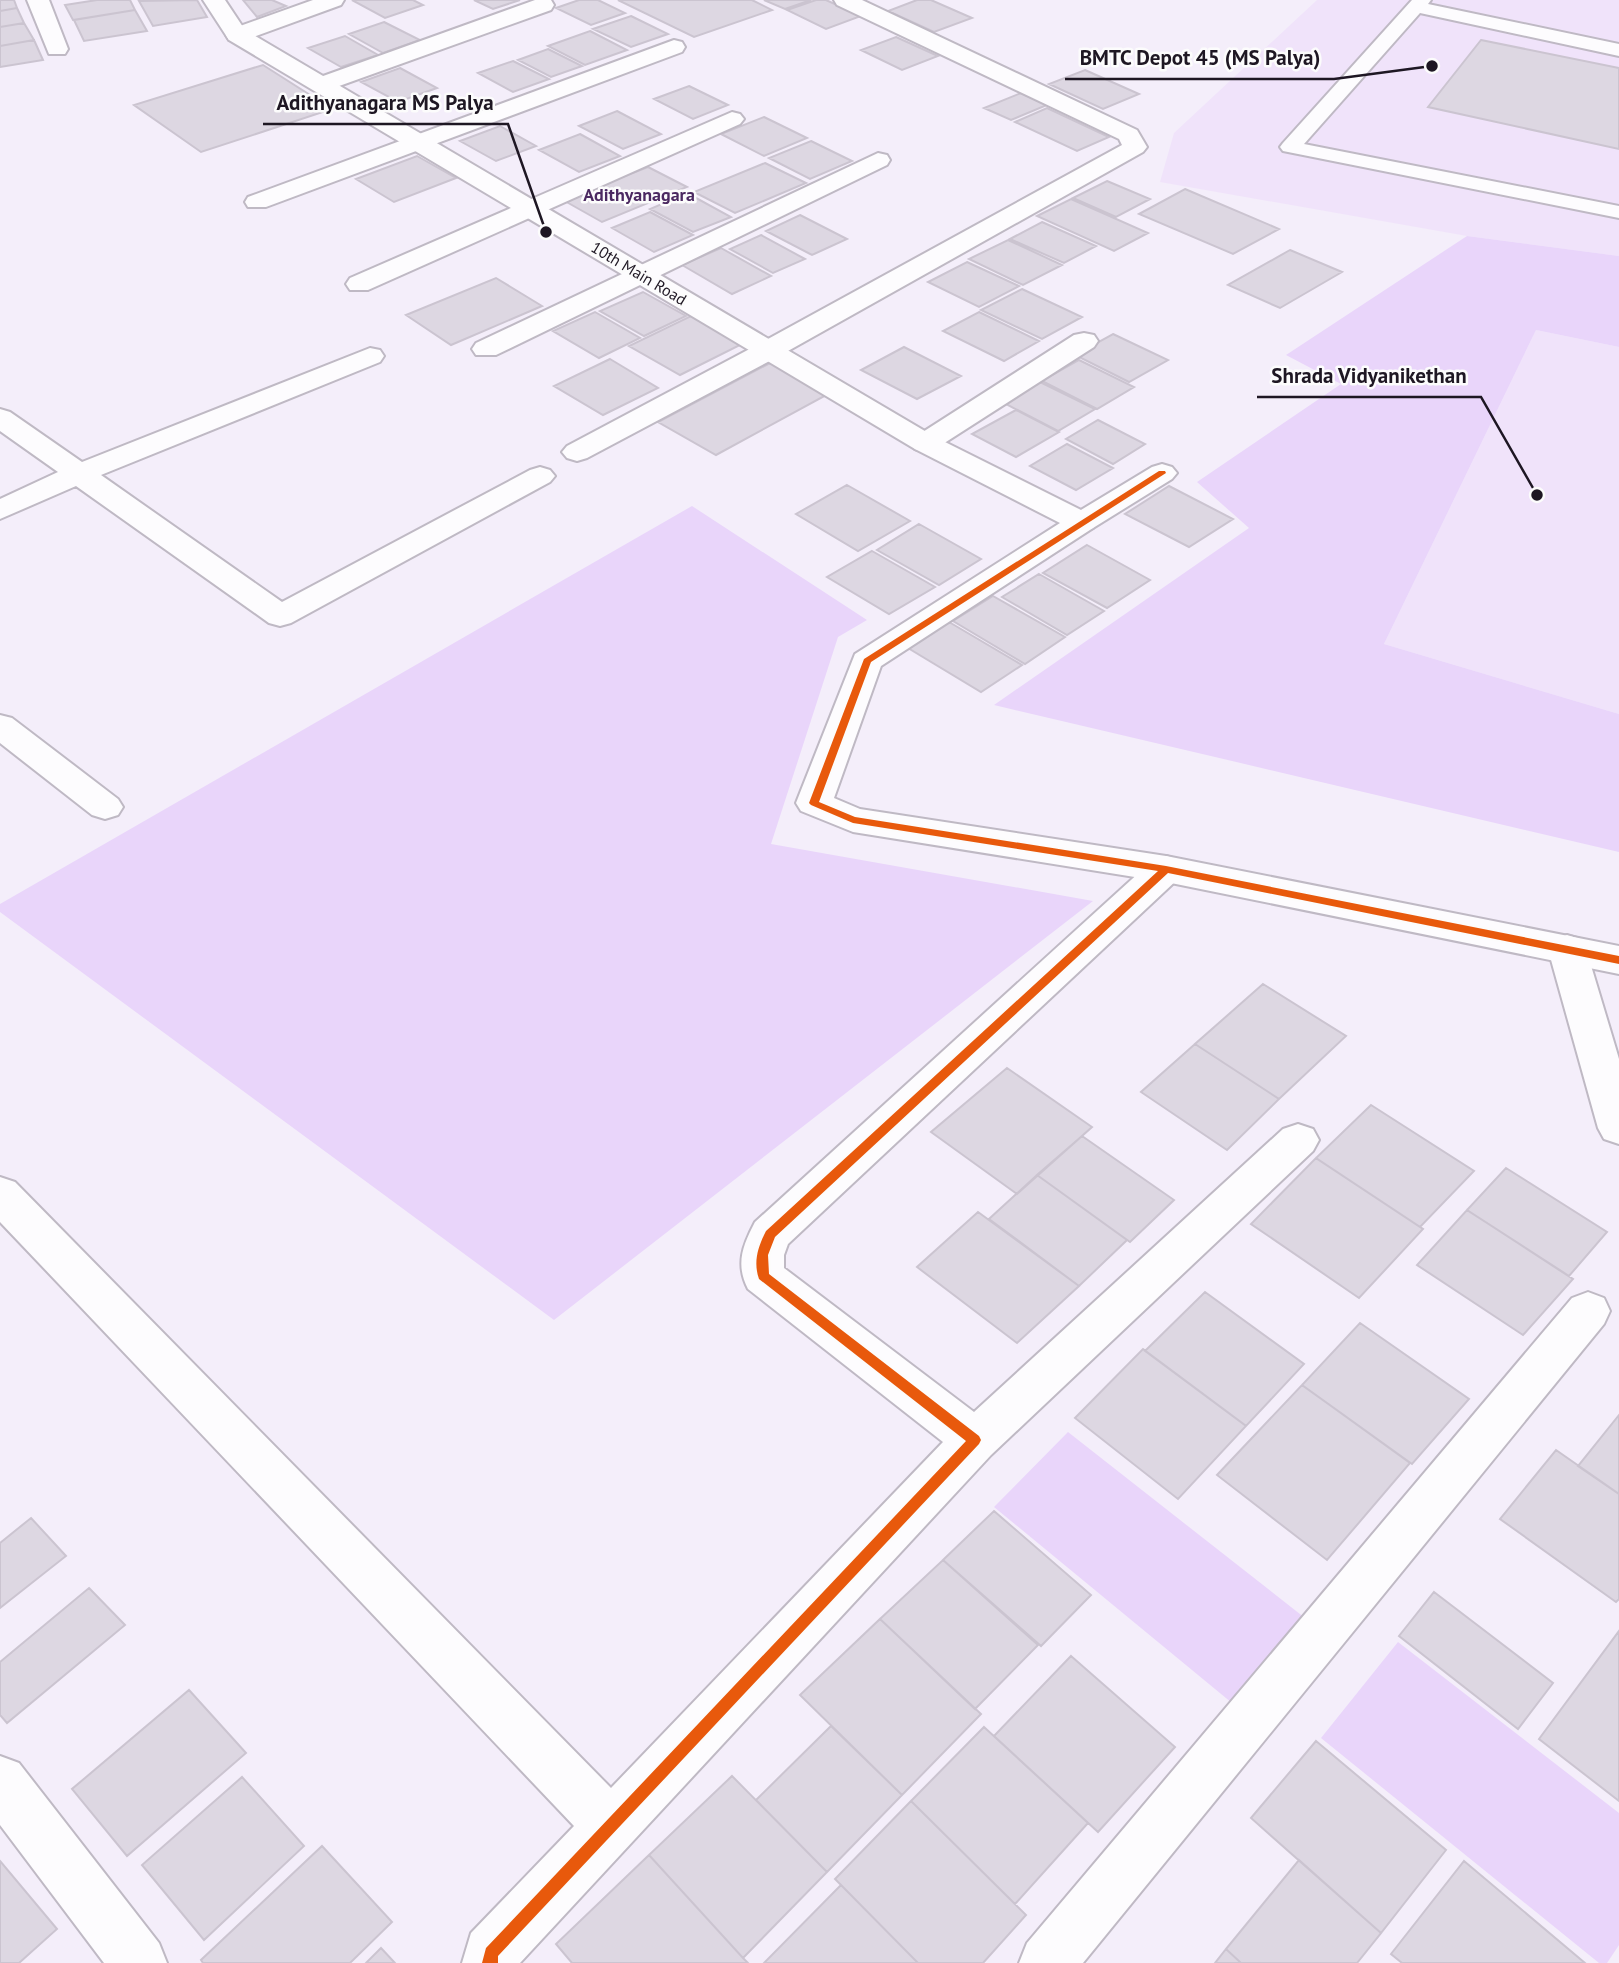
<svg xmlns="http://www.w3.org/2000/svg" width="1619" height="1963" viewBox="0 0 1619 1963" font-family="'PT Sans',sans-serif">
<style>
.built{fill:#f0e3fa}
.green{fill:#e9d5fa}
.building{fill:#ddd7e2;stroke:#cbc4d0;stroke-width:2}
.lines{fill:none;stroke-linecap:round;stroke-linejoin:round}
.service-casing{stroke:#bfb9c4;stroke-width:4}
.minor-casing{stroke:#bfb9c4;stroke-width:4}
.tertiary-casing{stroke:#bfb9c4;stroke-width:4}
.service{fill:#fdfcfe;fill-rule:evenodd}
.minor{fill:#fdfcfe;fill-rule:evenodd}
.tertiary{fill:#fdfcfe;fill-rule:evenodd}
.cycleway-casing{stroke:#fcfcfc;stroke-width:5}
.cycleway{fill:#e8590c;fill-rule:evenodd}
.labels{text-anchor:middle;stroke-width:5;stroke-linejoin:round;paint-order:stroke}
.far-street-label{font-size:16px;fill:#1e1723;stroke:#fcfcfc}
.far-neighbourhood-label{font-size:18px;font-weight:bold;fill:#4b2961;stroke:#fcfcfc}
.leader{fill:none;stroke:#1e1723;stroke-width:2.5}
.callout-dot{fill:#1e1723;stroke:#fcfcfc;stroke-width:2.5}
.callout-label{font-size:21px;text-anchor:middle;font-weight:bold;fill:#1e1723;stroke:#fcfcfc;stroke-width:5;stroke-linejoin:round;paint-order:stroke}
</style>
<rect width="100%" height="100%" fill="#f4eefa"/>
<path class="built" d="M1317 0H1619V256L1467 236 1160 182 1174 133Z
M1536 330 1619 347V714L1384 644Z"/>
<path class="green" d="M1467 236 1619 256V347L1536 330 1384 644 1619 714V852L994 705 1249 528 1197 482 1341 384 1286 355Z
M692 506 867 620 838 637 771 844 1093 901 554 1320 0 912V904Z
M1068 1432 1305 1618 1232 1703 994 1507Z
M1398 1642 1619 1813V1945L1607 1963H1599L1321 1738Z"/>
<path class="building" d="M0 0H14L17 8 0 11Z
M97 0H130L135 10 73 20 65 5Z
M197 0 207 17 153 26 139 1Z
M243 0H272L286 6 257 17Z
M352 0H413L423 5 385 18Z
M474 0H520L493 9Z
M579 0H598L625 13 591 25 556 8Z
M618 0H752L772 10 694 37Z
M764 0H811L785 9Z
M816 0H826L861 16 826 29 787 10Z
M917 0H931L972 18 934 32 888 11Z
M17 8 24 23 0 27V11Z
M135 10 147 31 84 41 74 20Z
M631 16 668 34 631 47 593 29Z
M384 22 420 40 383 53 349 34Z
M24 23 34 40 0 46V27Z
M590 31 627 50 585 65 548 46Z
M345 36 378 55 341 67 308 48Z
M896 37 938 56 902 70 861 50Z
M34 40 43 60 0 67V46Z
M1481 40 1619 68V149L1428 107Z
M548 49 582 66 551 77 518 60Z
M513 61 549 79 513 92 478 73Z
M263 65 332 109 201 152 134 105Z
M400 68 437 88 398 102 361 82Z
M1085 70 1139 94 1103 109 1049 84Z
M689 86 728 105 693 119 654 99Z
M1021 93 1047 105 1011 120 984 108Z
M1047 108 1109 137 1077 151 1015 122Z
M617 111 661 134 623 149 579 126Z
M764 117 807 138 764 156 721 134Z
M500 126 536 146 496 161 460 141Z
M580 134 620 156 579 172 539 150Z
M811 141 852 161 810 179 769 158Z
M417 156 456 178 394 202 356 179Z
M765 163 806 183 735 213 694 192Z
M648 167 687 187 602 222 563 200Z
M1107 181 1150 199 1116 217 1073 198Z
M1185 189 1279 229 1233 254 1139 214Z
M687 193 731 217 693 232 650 209Z
M1071 199 1148 233 1114 251 1037 216Z
M650 212 693 235 654 252 612 228Z
M800 215 847 239 812 255 766 231Z
M1042 222 1096 246 1064 263 1010 239Z
M761 235 805 259 773 273 730 249Z
M1008 240 1062 265 1023 285 969 259Z
M721 248 771 276 732 294 682 265Z
M1290 250 1342 272 1280 308 1228 285Z
M967 262 1019 286 979 307 928 282Z
M496 278 542 306 451 345 406 315Z
M1022 289 1082 317 1042 339 981 310Z
M643 292 686 316 644 336 600 311Z
M595 312 640 338 599 358 553 331Z
M979 312 1039 341 1004 361 943 331Z
M691 316 742 344 680 375 629 346Z
M1113 334 1168 360 1129 382 1075 355Z
M904 347 961 376 917 399 861 370Z
M610 359 658 388 603 415 554 386Z
M1079 360 1134 387 1097 409 1042 381Z
M772 362 830 393 716 455 658 422Z
M1040 382 1095 409 1058 431 1004 403Z
M1016 410 1059 432 1016 457 972 434Z
M1098 420 1145 444 1113 464 1066 439Z
M1067 444 1113 468 1076 490 1030 466Z
M847 485 910 521 858 551 796 514Z
M1169 486 1233 519 1189 547 1125 514Z
M919 524 981 559 939 585 877 550Z
M1087 545 1150 580 1107 608 1043 573Z
M872 551 935 587 889 614 827 577Z
M1039 574 1104 611 1067 635 1002 597Z
M993 596 1065 637 1025 664 953 621Z
M949 622 1022 665 981 692 908 648Z
M1263 984 1346 1036 1279 1099 1195 1044Z
M1195 1044 1279 1099 1227 1150 1141 1092Z
M1007 1068 1092 1127 1017 1194 931 1132Z
M1371 1105 1474 1171 1420 1227 1316 1158Z
M1082 1136 1174 1200 1130 1242 1037 1175Z
M1316 1158 1423 1229 1359 1298 1251 1224Z
M1506 1168 1607 1232 1569 1276 1467 1210Z
M1037 1175 1127 1240 1079 1286 989 1219Z
M1467 1210 1573 1279 1523 1335 1417 1265Z
M978 1212 1079 1286 1017 1343 917 1267Z
M1205 1292 1304 1364 1246 1426 1145 1351Z
M1360 1323 1469 1399 1412 1464 1302 1385Z
M1143 1349 1246 1426 1178 1499 1075 1418Z
M1302 1385 1410 1463 1327 1560 1217 1475Z
M1619 1415V1494L1578 1466Z
M1556 1450 1619 1494V1599L1616 1602 1500 1519Z
M994 1511 1091 1595 1041 1646 943 1560Z
M31 1518 66 1556 0 1608V1543Z
M943 1560 1038 1645 975 1709 880 1619Z
M89 1588 125 1625 7 1723 0 1715V1662Z
M1434 1592 1553 1683 1518 1729 1399 1636Z
M880 1619 981 1714 902 1795 800 1695Z
M1619 1631V1801L1539 1739Z
M1071 1656 1175 1747 1098 1832 994 1736Z
M189 1690 246 1753 127 1856 72 1789Z
M831 1726 902 1795 827 1872 756 1800Z
M984 1727 1088 1823 1015 1904 911 1801Z
M1316 1741 1446 1850 1381 1933 1251 1818Z
M732 1776 827 1872 743 1958 649 1855Z
M242 1777 304 1846 204 1940 142 1865Z
M911 1801 1026 1915 983 1963H918L835 1879Z
M322 1846 392 1922 350 1963H203L201 1960Z
M649 1855 743 1958 748 1963H572L556 1944Z
M1299 1860 1381 1933 1357 1963H1241L1226 1949Z
M0 1861 57 1929 19 1963H0Z
M1464 1861 1585 1963H1402L1391 1954Z
M841 1885 918 1963H764Z
M381 1948 395 1963H366Z
M1226 1949 1241 1963H1215Z"/>
<g class="lines">
<defs>
<path id="service" d="M1412 0H1431L1428 4 1619 44V56L1420 13 1304 144 1619 206V218L1283 151 1280 147 1283 143Z"/>
<path id="minor" d="M27 0H49L68 49 65 54H49Z
M313 0H344L341 5 245 40H229L226 35 229 30Z
M535 0H551L554 5 551 10 328 90 320 92 309 85 312 80Z
M834 0H862L1137 130 1147 147 1143 152 779 356 587 458 577 461 567 458 562 452 567 446 759 344 1122 145 1119 139 837 5Z
M674 40 682 42 685 47 682 52 266 207H248L245 202 248 197Z
M732 112 740 114 744 119 740 124 368 290H350L346 284 350 278Z
M878 153 887 155 890 160 887 165 496 355H476L472 349 476 343Z
M1084 333 1094 335 1098 341 1094 347 935 449 925 452 915 449 910 443 915 437 1074 335Z
M370 348 380 350 384 356 380 362 101 475 282 602 530 470 540 467 550 470 555 476 550 482 291 623 280 626 269 623 76 486 0 519V499L58 472 0 431V409L10 412 82 462Z
M1162 464 1172 467 1177 473 1172 479 1093 528 1082 531 1071 528 1067 522 1071 516 1152 467Z
M0 715 12 718 118 799 123 807 118 815 105 819 92 815 0 743Z
M1166 856 1179 860 1184 869 1179 878 788 1244 784 1255V1268L974 1412 1283 1129 1298 1124 1313 1129 1319 1140 1313 1151 991 1455 520 1963H462L471 1933 574 1826 0 1222V1177L15 1182 611 1788 943 1442 748 1289C735 1264 743 1245 755 1222L1153 860Z
M1567 935 1580 939 1586 949 1619 1059V1144L1604 1139 1598 1128 1548 949 1554 939Z
M1588 1292 1604 1298 1610 1311 1604 1324 1083 1963H1019L1027 1943 1572 1298Z
M0 1756 19 1763 159 1943 167 1963H104L0 1825Z"/>
<path id="tertiary" d="M203 0H225L245 30 935 437 1093 516 1097 522 1093 528 881 666 834 798 860 809 1166 856 1619 946V974L1166 882 853 832 801 811 796 803 855 654 1060 523 915 449 229 40Z"/>
</defs>
<use href="#service" class="service-casing"/>
<use href="#minor" class="minor-casing"/>
<use href="#tertiary" class="tertiary-casing"/>
<use href="#service" class="service"/>
<use href="#minor" class="minor"/>
<use href="#tertiary" class="tertiary"/>
<defs>
<path id="cycleway" d="M1159 471H1165L1166 473 871 662 819 802 855 817 1166 866 1619 956V964L1168 873 775 1237 768 1255 769 1274 979 1436 981 1440 979 1444 498 1956V1963H482L486 1948 966 1441 759 1279C753 1262 758 1247 766 1231L1158 871 853 823 811 805 809 803 864 659Z"/>
</defs>
<use href="#cycleway" class="cycleway-casing"/>
<use href="#cycleway" class="cycleway"/>
</g>
<g class="labels">
<g class="far-street-label">
<text transform="translate(639 273) rotate(31)" y="6">10th Main Road</text>
</g>
<g class="far-neighbourhood-label">
<text x="639" y="201">Adithyanagara</text>
</g>
</g>
<path class="leader" d="M1432 66L1334 79H1065M546 232L508 124H263M1537 495L1481 397H1257"/>
<g class="callout-dot">
<circle cx="1432" cy="66" r="7"/>
<circle cx="546" cy="232" r="7"/>
<circle cx="1537" cy="495" r="7"/>
</g>
<g class="callout-label">
<text x="1200" y="65">BMTC Depot 45 (MS Palya)</text>
<text x="385" y="110">Adithyanagara MS Palya</text>
<text x="1369" y="383">Shrada Vidyanikethan</text>
</g>
</svg>
